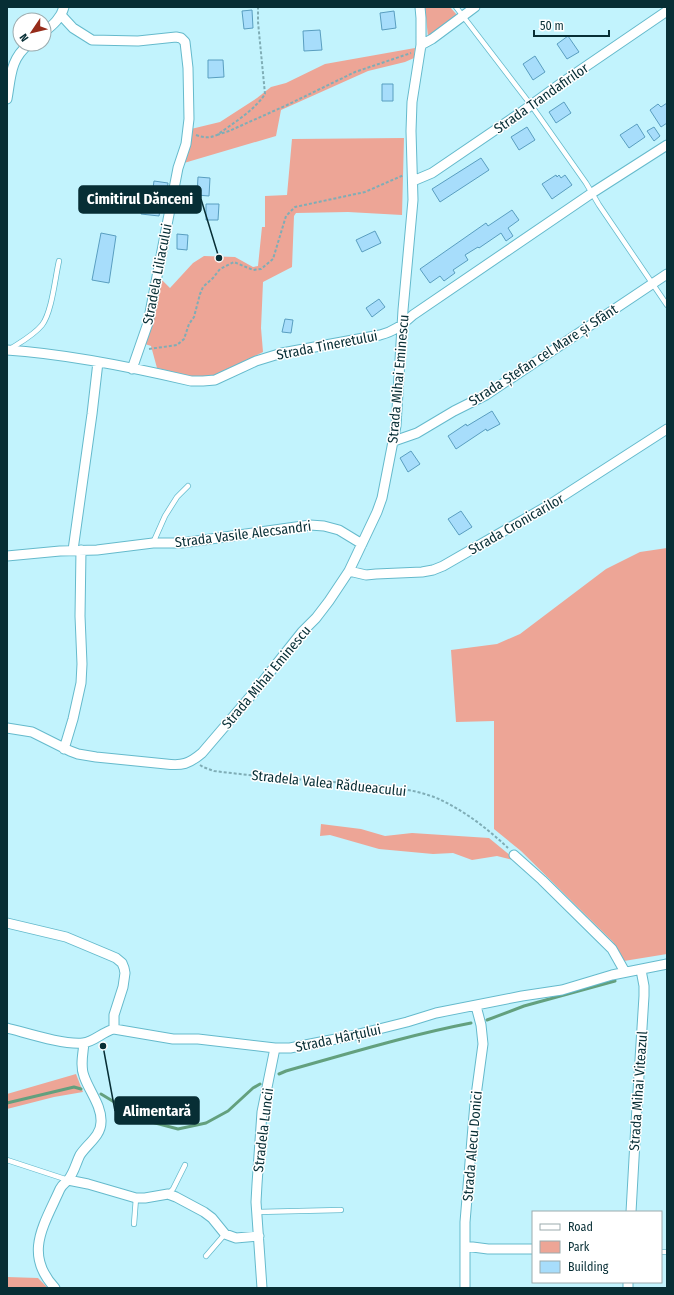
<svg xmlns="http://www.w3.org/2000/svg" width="674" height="1295" viewBox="0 0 674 1295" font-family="'Fira Sans Condensed',sans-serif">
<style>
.green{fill:#eda596}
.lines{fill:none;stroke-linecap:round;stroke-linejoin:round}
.stream{stroke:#63a07e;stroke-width:3}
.building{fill:#a7ddfb;stroke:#599ec0}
.lane-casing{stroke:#65bacc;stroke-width:6}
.street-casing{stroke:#65bacc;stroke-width:11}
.path{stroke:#7fadb6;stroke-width:2;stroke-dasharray:3 2;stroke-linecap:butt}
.lane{stroke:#fff;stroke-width:4.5}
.street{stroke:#fff;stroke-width:9}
.labels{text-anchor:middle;stroke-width:3;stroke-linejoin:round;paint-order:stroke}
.street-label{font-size:14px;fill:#072e35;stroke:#fff}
.leader{fill:none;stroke:#072e35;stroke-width:1.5}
.callout-dot{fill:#072e35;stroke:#fff;stroke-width:1.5}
.callout{fill:#072e35;stroke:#072e35;stroke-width:1.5}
.callout-label{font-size:15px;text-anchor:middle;font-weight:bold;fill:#fff}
</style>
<rect width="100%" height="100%" fill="#c2f3fd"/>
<path class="green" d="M425 7H450L457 15 428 37Z
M415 48 414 58 405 62 368 71 281 110 276 136 184 163 191 129 220 122 257 98 271 87 286 83 325 64Z
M404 138 402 215 348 212 296 213 294 216 292 267 263 282 261 328 263 352 212 377H194L157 368 151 346 145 344 161 279 170 288 193 263 204 256 235 257 253 267 258 266 262 227H265V196L287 195 292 139Z
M667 548V954L624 961 613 942 521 851 494 829V721L456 722 451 650 497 644 520 634 606 569 640 552Z
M321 824 361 829 385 836 412 833 489 838 517 861 497 856 472 860 453 853 433 854 379 849 330 835 320 836Z
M76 1074 83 1092 54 1097 7 1109V1094Z
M7 1277 38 1278 48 1288H7Z"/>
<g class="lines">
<path class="stream" d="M487 1020 524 1006 615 981
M279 1074 286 1071C347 1054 409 1035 471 1023
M101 1094 144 1120 178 1129 206 1123 228 1111 253 1088 260 1084
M7 1103 74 1087 81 1089"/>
</g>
<path class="building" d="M252 10 253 28 244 29 242 11Z
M394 11 396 28 382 30 380 13Z
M320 30 322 50 304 51 303 31Z
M568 36 579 52 567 59 557 44Z
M535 56 545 72 533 80 523 64Z
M208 60H223L224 77 208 78Z
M382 84H393V101H382Z
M564 102 571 113 556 123 549 112Z
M667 103V123L661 127 650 110 658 104 661 107Z
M637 124 645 137 629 148 620 135Z
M527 127 535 140 519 150 511 137Z
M654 127 660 136 654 141 647 131Z
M481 158 489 170 440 202 432 189Z
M556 175 557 177 559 175 561 178 565 175 572 185 552 199 542 184Z
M198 177 210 178 209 196 197 195Z
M154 181 168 183 166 198H162L159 216 141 214V208L122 205 125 190 152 195Z
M206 204H219L218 220H206Z
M512 210 519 220 508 228 513 236 506 241 501 233 479 248 478 247 465 255 468 260 453 270 455 273 444 281 440 276 430 283 420 269 486 223 488 226Z
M375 231 381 243 362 252 356 240Z
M101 233 116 236 109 283 92 280Z
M177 234 188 235 187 250 177 249Z
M379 299 385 307 372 317 366 308Z
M285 319 293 320 291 333 282 332Z
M492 411 500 424 487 431 486 429 456 449 448 436 466 424 467 426Z
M411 451 420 464 408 472 400 458Z
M461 511 472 527 459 535 448 519Z"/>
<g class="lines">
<defs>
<path id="lane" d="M456 7 531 105 586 183 599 205 667 305
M10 349C21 342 34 335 42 325 52 312 55 278 59 261
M153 543 165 516 177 497 188 486
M7 1160 68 1180
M168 1194 173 1189 185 1165
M257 1212 341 1210
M134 1224 136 1198
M661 1252H667
M206 1256 225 1234"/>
<path id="street" d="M61 15 73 28 92 40 138 41 176 37 181 38 185 42 188 68 189 119 186 144 178 168 148 323 132 369
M44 32C53 25 61 18 64 7
M421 45 432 39 475 7
M7 99C11 77 10 59 29 44
M413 181 432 173 523 111 563 82 667 11
M7 350C68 354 131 367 191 381H203L215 380 256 361 282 353 380 335C395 331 402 325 413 315L592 193 667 145
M394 441 417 433 454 411 486 395 667 274
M73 550 92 414 98 362
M7 556 60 551 97 550 153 543H182L310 525 324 526 339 530 362 544
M349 571 366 575 376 574 422 572 433 570 443 566 549 505 667 429
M7 728 32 732 70 751 78 754 96 757 166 764C182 766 189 764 202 753L255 691 302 632 316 618 329 601 349 571 377 512 382 498 396 426 403 310 413 200 411 131 412 102 421 45V18L420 7
M64 749 73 719 81 683 82 664 80 616 81 550
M514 855 542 880 612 949 625 972
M7 923 66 937 109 955 116 958 122 963 124 968 125 973 123 987 114 1015V1029
M7 1028C27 1033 63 1045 83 1043 94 1042 102 1032 114 1029L173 1039H198L275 1048H290L351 1036 407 1022 436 1013 522 996 562 990 612 975 667 964
M68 1180 88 1184 136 1198H145L168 1194 176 1197 204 1212 212 1218 225 1234 236 1238 259 1236
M631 1212 636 1123 644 996V986L641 970
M465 1246 488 1249H533
M55 1288C23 1254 44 1225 60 1189 62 1185 65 1183 68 1180 74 1173 76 1163 80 1155 87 1144 101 1136 101 1122 102 1106 89 1091 84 1076 80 1066 83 1054 84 1043
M262 1288 256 1202 257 1184 262 1112 275 1048
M465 1288V1222L475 1103 483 1044 481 1025 476 1006
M628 1288V1282"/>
</defs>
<use href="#lane" class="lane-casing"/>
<use href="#street" class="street-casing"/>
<path class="path" d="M196 135C204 138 210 138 217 135 232 124 255 110 265 94L258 22V7
M217 135 229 131 285 106 355 72 411 53
M149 349 177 345 184 339 189 324 194 317 200 294 203 287 213 278 220 269 234 262 253 270 261 269 273 259 286 216 295 207 365 192 404 175
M200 765 203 767 214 771C254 776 293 779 333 782 367 785 411 786 441 800 466 812 488 829 508 848"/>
<use href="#lane" class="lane"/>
<use href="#street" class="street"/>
</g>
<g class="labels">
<g class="street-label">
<text transform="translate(541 98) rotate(-35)" y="5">Strada Trandafirilor</text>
<text transform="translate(157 274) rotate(-79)" y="5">Stradela Liliacului</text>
<text transform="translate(327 345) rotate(-11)" y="5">Strada Tineretului</text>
<text transform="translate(543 355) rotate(-33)" y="5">Strada Ștefan cel Mare și Sfânt</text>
<text transform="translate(398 379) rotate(-85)" y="5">Strada Mihai Eminescu</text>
<text transform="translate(516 524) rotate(-30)" y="5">Strada Cronicarilor</text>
<text transform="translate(243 534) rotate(-7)" y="5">Strada Vasile Alecsandri</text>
<text transform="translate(266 677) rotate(-50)" y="5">Strada Mihai Eminescu</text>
<text transform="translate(329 783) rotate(6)" y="5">Stradela Valea Rădueacului</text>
<text transform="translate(338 1038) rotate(-12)" y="5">Strada Hârțului</text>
<text transform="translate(638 1091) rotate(-86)" y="5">Strada Mihai Viteazul</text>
<text transform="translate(263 1130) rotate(-83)" y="5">Stradela Luncii</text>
<text transform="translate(472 1146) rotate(-85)" y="5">Strada Alecu Donici</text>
</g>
</g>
<path class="leader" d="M219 258L201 199M103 1046L115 1111"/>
<g class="callout-dot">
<circle cx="219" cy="258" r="4"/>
<circle cx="103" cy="1046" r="4"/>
</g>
<g class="callout">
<rect x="79" y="186" width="122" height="27" rx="4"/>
<rect x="115" y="1097" width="84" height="27" rx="4"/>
</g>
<g class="callout-label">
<text x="140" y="204">Cimitirul Dănceni</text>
<text x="157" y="1116">Alimentară</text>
</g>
<rect width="674" height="1295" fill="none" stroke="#072e35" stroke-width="16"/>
<rect x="532" y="1211" width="130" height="72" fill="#ffffff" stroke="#9cabae"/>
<rect x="540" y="1224" width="20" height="6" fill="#ffffff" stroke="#9cabae"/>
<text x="568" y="1231" font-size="12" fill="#072e35">Road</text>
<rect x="540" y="1241" width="20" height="12" fill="#eda596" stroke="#9cabae"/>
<text x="568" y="1251" font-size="12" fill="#072e35">Park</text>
<rect x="540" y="1261" width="20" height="12" fill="#a7ddfb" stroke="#9cabae"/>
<text x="568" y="1271" font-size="12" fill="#072e35">Building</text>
<g transform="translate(32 32) rotate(235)"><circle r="19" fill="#ffffff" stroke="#9cabae"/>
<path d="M0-3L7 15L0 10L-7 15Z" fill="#962c1a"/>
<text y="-6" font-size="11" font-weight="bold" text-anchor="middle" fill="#072e35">N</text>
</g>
<path d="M534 30v6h75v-6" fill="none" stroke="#072e35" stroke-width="2"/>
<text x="540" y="30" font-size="12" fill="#072e35" stroke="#ffffff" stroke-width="3" paint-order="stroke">50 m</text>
</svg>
